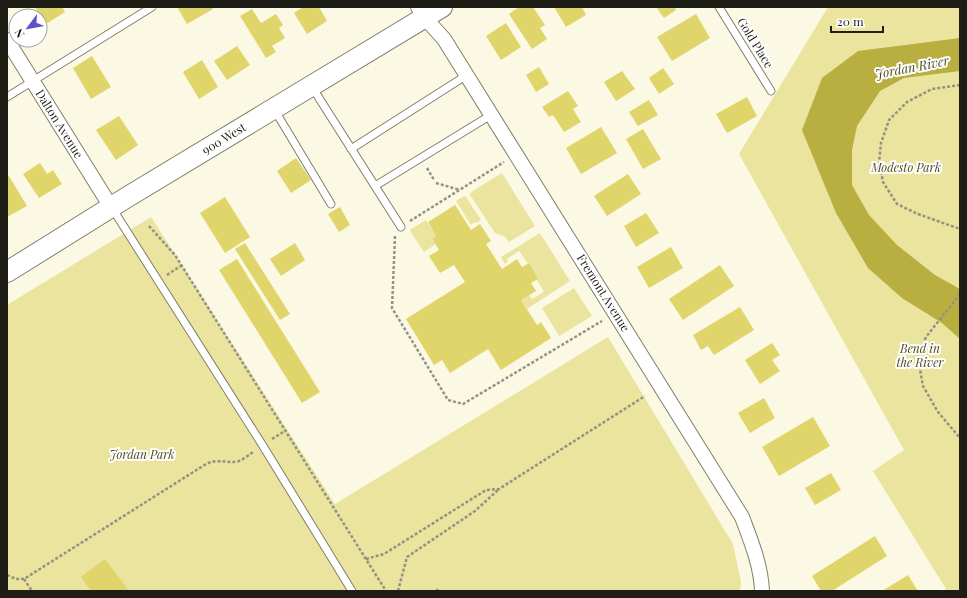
<svg xmlns="http://www.w3.org/2000/svg" width="967" height="598" viewBox="0 0 967 598" font-family="'Playfair Display',serif">
<style>
.green{fill:#eae49e}
.water{fill:#b9af41}
.building{fill:#dfd56a}
.lines{fill:none;stroke-linecap:round;stroke-linejoin:round}
.service-casing{stroke:#807f6c;stroke-width:9}
.minor-casing{stroke:#807f6c;stroke-width:16}
.secondary-casing{stroke:#807f6c;stroke-width:22}
.path{stroke:#949283;stroke-width:2.5;stroke-dasharray:3 2;stroke-linecap:butt}
.service{stroke:#fff;stroke-width:7}
.minor{stroke:#fff;stroke-width:14}
.secondary{stroke:#fff;stroke-width:20}
.labels{text-anchor:middle;stroke-width:4;stroke-linejoin:round;paint-order:stroke}
.street-label{font-size:12px;fill:#1f1e16;stroke:#fff}
.park-label{font-size:12px;font-style:italic;fill:#4f4b1f;stroke:#fff}
.water-label{font-size:13px;font-style:italic;fill:#524e22;stroke:#fff}
</style>
<rect width="100%" height="100%" fill="#fbf9e4"/>
<path class="green" d="M828 7H960V591H943L946 589 873 471 904 450 739 154Z
M502 173 535 226 509 242 504 236 495 233 470 195 471 192Z
M464 196 466 197 481 220 477 223 475 222 471 225 456 201Z
M151 217 335 504 608 337 733 544 741 582 740 591H7V305Z
M426 220 436 236 432 238 436 244 424 252 410 231 411 229Z
M540 233 570 281 527 309 521 300 529 295 532 299 544 292 537 280 538 278 519 251 507 259 508 261 505 264 501 257Z
M574 288 592 316 559 336 542 308Z"/>
<path class="water" d="M960 38V71L904 78 880 91 857 126 852 150V185L869 215 897 245 935 275 960 289V339L942 323 902 298 868 268 836 213 802 130 822 78 858 51Z"/>
<path class="building" d="M35 7H62L65 12 46 24Z
M177 7H212L213 9 187 24Z
M303 7H319L327 21 307 34 294 13Z
M519 7H533L545 25 540 28 547 39 532 49 509 14Z
M554 7H582L586 15 566 27Z
M656 7H674L676 10 664 18Z
M252 9 261 23 276 14 283 25 279 28 285 38 272 46 276 52 266 58 240 16Z
M696 14 710 38 672 61 657 37Z
M506 23 521 47 501 60 486 36Z
M237 46 250 65 227 80 214 61Z
M92 56 111 87 91 99 73 68Z
M202 60 218 87 199 99 183 72Z
M539 67 549 84 536 92 526 75Z
M663 68 674 84 659 94 649 78Z
M622 71 635 89 616 101 604 82Z
M568 91 578 106 573 109 581 122 564 132 553 115 549 117 542 107Z
M747 97 757 116 727 133 716 114Z
M649 100 658 115 638 126 629 112Z
M119 116 138 145 116 160 96 130Z
M601 127 617 153 581 174 566 148Z
M643 129 661 159 643 169 626 139Z
M296 158 311 180 291 193 277 171Z
M40 163 47 174 53 170 62 184 39 198 23 174Z
M628 174 641 194 607 216 594 196Z
M9 176 27 206 7 217V177Z
M225 197 250 237 225 253 200 213Z
M455 205 471 230 480 224 491 241 486 244 502 269 517 259 522 267 529 263 538 279 531 283 536 291 521 300 537 325 541 322 551 338 501 370 488 349 450 373 442 360 434 365 406 319 465 282 454 265 440 273 429 256 439 250 432 238 436 236 428 222Z
M340 207 350 225 339 232 328 214Z
M646 213 659 233 636 247 624 226Z
M245 243 290 314 280 320 235 249Z
M295 243 305 260 281 276 270 259Z
M671 247 683 268 649 288 637 267Z
M237 259 320 392 302 403 219 270Z
M720 265 734 286 683 320 669 299Z
M740 307 754 330 714 355 708 346 701 350 693 335Z
M772 343 780 355 772 360 780 371 760 384 745 360Z
M764 398 775 418 750 433 738 413Z
M813 417 830 446 779 476 762 447Z
M831 473 841 490 815 505 805 488Z
M875 536 887 556 832 591H821L812 576Z
M105 559 129 591H91L81 577Z
M908 575 918 591H882Z"/>
<g class="lines">
<defs>
<path id="service" d="M719 7 771 91
M312 87 401 227
M7 97 152 7
M274 109 331 204
M351 149 467 75
M375 186 491 115
M112 208 263 446 352 591"/>
<path id="minor" d="M418 7 425 18 444 39 742 517C751 541 761 565 762 591
M7 40 111 207"/>
<path id="secondary" d="M7 272 129 196 442 7"/>
</defs>
<use href="#service" class="service-casing"/>
<use href="#minor" class="minor-casing"/>
<use href="#secondary" class="secondary-casing"/>
<path class="path" d="M960 85 932 89 907 102 889 120 881 143 879 162 883 182 897 204 918 214 960 229
M427 168 434 180
M436 183 460 190
M410 221 504 162
M149 226 175 255 386 591
M395 236 392 308 448 400 463 404 602 321
M167 275 182 265
M960 294 926 337 918 358 923 386 938 412 960 438
M272 439 285 431
M366 559 384 554 486 490 499 489 645 396
M7 575 16 579H24L206 464C219 458 227 464 239 461 244 459 249 455 253 452
M24 579 32 591
M398 591 407 557 475 511 499 489
M436 591 439 589"/>
<use href="#service" class="service"/>
<use href="#minor" class="minor"/>
<use href="#secondary" class="secondary"/>
</g>
<g class="labels">
<g class="street-label">
<text transform="translate(755 43) rotate(58)" y="4">Gold Place</text>
<text transform="translate(59 124) rotate(58)" y="4">Dalton Avenue</text>
<text transform="translate(224 139) rotate(-31)" y="4">900 West</text>
<text transform="translate(603 293) rotate(58)" y="4">Fremont Avenue</text>
</g>
<g class="park-label">
<text x="906" y="172">Modesto Park</text>
<text x="920" y="353">Bend in<tspan x="920" dy="14">the River</tspan></text>
<text x="142" y="459">Jordan Park</text>
</g>
<g class="water-label">
<text transform="translate(912 67) rotate(-11)" y="5">Jordan River</text>
</g>
</g>
<rect width="967" height="598" fill="none" stroke="#1f1e16" stroke-width="16"/>
<g transform="translate(28 28) rotate(238)"><circle r="19" fill="#ffffff" stroke="#a5a5a2"/>
<path d="M0-3L7 15L0 10L-7 15Z" fill="#6151ca"/>
<text y="-6" font-size="11" font-weight="bold" text-anchor="middle" fill="#1f1e16">N</text>
</g>
<path d="M831 26v6h52v-6" fill="none" stroke="#1f1e16" stroke-width="2"/>
<text x="837" y="26" font-size="12" fill="#1f1e16" stroke="#ffffff" stroke-width="3" paint-order="stroke">20 m</text>
</svg>
